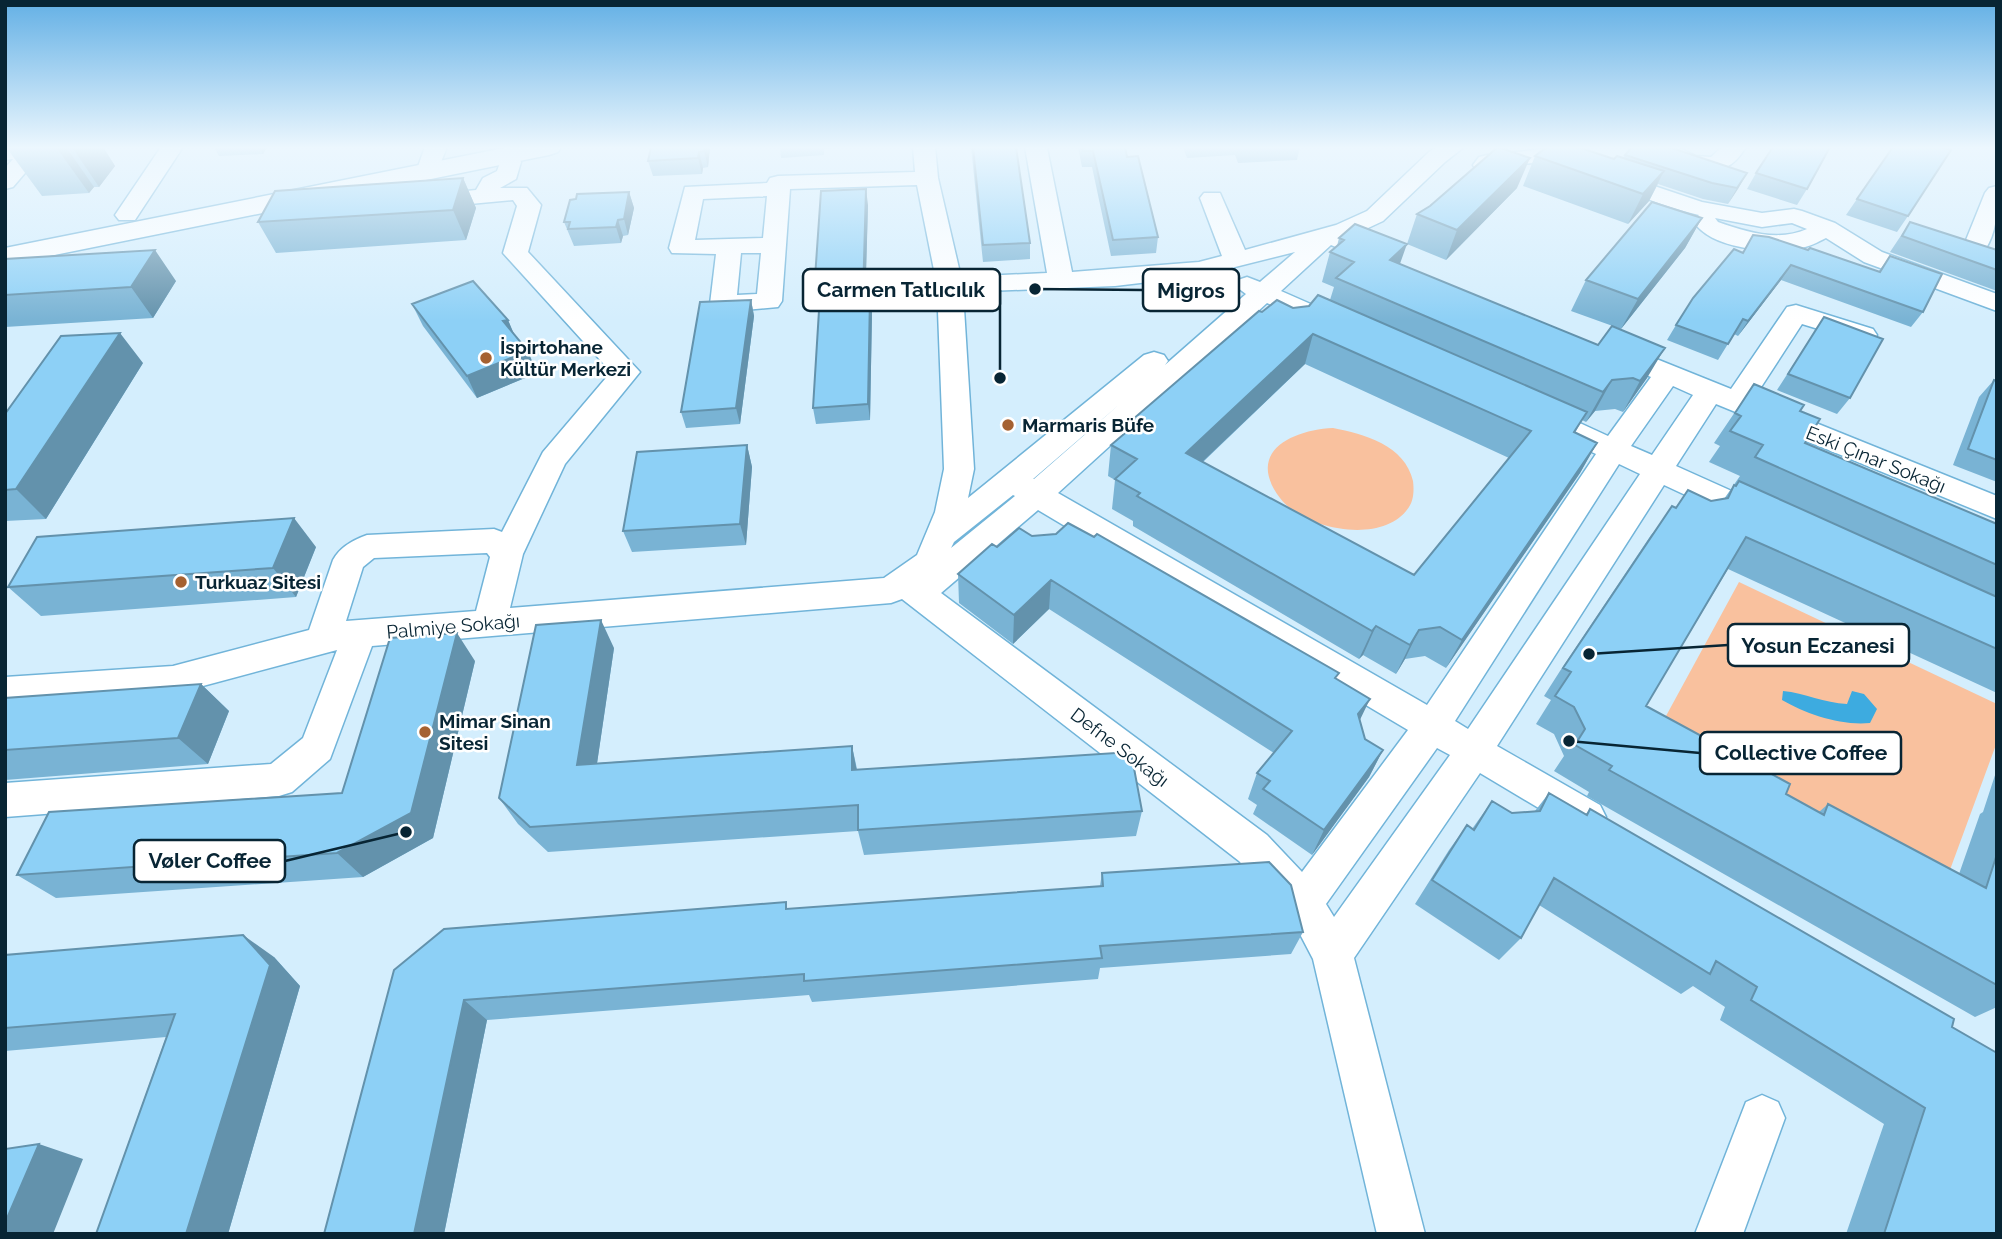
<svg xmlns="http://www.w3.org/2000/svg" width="2002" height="1239" viewBox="0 0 2002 1239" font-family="Raleway,sans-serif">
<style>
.green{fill:#f9c19e}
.water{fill:#3dabe0}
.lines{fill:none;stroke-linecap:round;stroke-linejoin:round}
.minor-casing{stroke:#71b4d9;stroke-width:3}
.major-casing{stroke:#71b4d9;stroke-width:3}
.minor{fill:#fff;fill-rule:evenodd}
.major{fill:#fff;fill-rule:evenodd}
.wall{fill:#79b3d4;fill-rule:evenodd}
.shaded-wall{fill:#6392ac}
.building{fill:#8dd0f6;stroke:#6392ac;stroke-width:2;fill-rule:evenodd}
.poi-dot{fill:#a56131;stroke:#fff;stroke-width:2.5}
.labels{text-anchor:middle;stroke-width:5;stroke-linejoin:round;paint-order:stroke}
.poi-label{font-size:19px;font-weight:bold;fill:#082534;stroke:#fff;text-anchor:start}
.street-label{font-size:19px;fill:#082534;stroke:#fff}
.leader{fill:none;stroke:#082534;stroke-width:2.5}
.callout-dot{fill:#082534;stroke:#fff;stroke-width:2.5}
.callout{fill:#fff;stroke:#082534;stroke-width:2.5}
.callout-label{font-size:21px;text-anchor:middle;font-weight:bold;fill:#082534}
</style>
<rect width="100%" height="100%" fill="#d4eefd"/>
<path class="green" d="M1333 428C1364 434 1405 445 1413 481 1414 489 1414 500 1409 507 1384 546 1304 530 1280 498 1245 452 1292 430 1333 428Z
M1739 582 1997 704V742L1940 897 1654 738Z"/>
<path class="water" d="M1783 691C1805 693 1824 703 1847 704L1852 691 1864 694 1877 709 1870 723C1841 726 1806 714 1782 700Z"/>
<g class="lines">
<defs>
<path id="minor" d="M5 147H40L43 152 13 187 5 189V168L13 159 5 160Z
M161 147H183L135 220H119L115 215Z
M425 147H447L435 177H419L416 172Z
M913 147H935L938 178 961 277 1047 273 1025 147 1047 148 1072 272 1199 262 1222 256 1200 198 1204 193H1220L1245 250 1336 225 1367 211 1429 152 1437 147H1464L1445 162 1383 221 1351 236 1388 250 1391 255 1388 260C1369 265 1348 252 1331 245L1281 291 1347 320 1351 326 1347 332 1338 334 1329 332 1267 303 1058 493 1427 705 1596 454 1525 421 1521 414 1525 407 1535 404 1545 407 1608 436 1651 377 1601 356 1597 350 1601 344 1610 341 1619 344 1731 389 1787 307 1796 305 1873 329 1877 335 1873 341 1864 343 1802 324 1754 398 1997 496V519L1716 404 1676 466 1774 510 1778 518 1774 526 1763 529 1752 526 1664 485 1497 746 1600 805 1606 817 1600 829 1587 834 1574 829 1480 773 1354 958 1425 1234H1377L1313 959 1290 915 1239 861 902 599 891 603 372 646 330 759 292 792 279 796 5 817V783L271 764 303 738 337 650 173 694 5 705V677L173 666 309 630 333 560C340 547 353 540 367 535L494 529 502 532 543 452 611 372 503 253 517 206 513 200 427 208 419 206 415 201 419 196 476 190 483 178 497 171 502 157H518L521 162 516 179 500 188H527L541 205 528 252 640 372 565 464 523 554 510 608 884 578 917 555 935 512 944 469 937 285 917 185 790 189 782 301 778 307 723 312 714 310 710 304 716 254 672 253 669 248 685 187 767 183 770 178 778 176 915 172ZM767 196 763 238 695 240 703 199ZM1295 252 1260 282 1247 277 1238 280 1234 285 1246 294 1165 365 1168 361 1164 355 1154 352 1144 355 968 498 974 469 963 292 1115 286 1199 276ZM741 253H761L757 294 737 295ZM1673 386 1693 395 1652 455 1631 446ZM1121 403 1034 479H1033ZM1619 464 1640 474 1468 729 1455 721ZM1013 495 1015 496 951 548 954 542ZM1038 510 1408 730 1302 872 1267 835 941 593ZM487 553 490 557 476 611 346 621 363 567 374 558ZM1437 748 1450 755 1334 917 1326 904Z
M1652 147H1677L1696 156 1711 157 1722 147H1746C1741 155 1734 164 1726 167 1704 177 1666 166 1652 147Z
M1544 149 1702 202 1762 213 1794 209 1802 211 1835 223 1882 252 1997 294V311L1864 262 1826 238C1818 242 1809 247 1800 248 1769 253 1712 250 1693 221L1699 215C1646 203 1597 175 1545 164 1522 159 1497 175 1476 170L1473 165 1479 157 1487 155ZM1715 218 1762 227 1792 223 1807 229C1778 242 1746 232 1718 222Z
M1997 186C1997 209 1998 230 1985 250L1976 252 1967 250 1964 245 1985 193 1989 188Z
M1762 1095 1778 1102 1785 1118 1743 1234H1695L1746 1102Z"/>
<path id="major" d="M509 147H561L558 152 549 155 5 265V248Z"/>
</defs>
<use href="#minor" class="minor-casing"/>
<use href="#major" class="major-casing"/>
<use href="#minor" class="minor"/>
<use href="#major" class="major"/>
</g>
<path class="wall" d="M6 147H103L115 166 99 187H94L89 193 42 196Z
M214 147H267L263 154 219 156Z
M651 147H710L708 167 703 168 702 174 653 176 648 161Z
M780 147H829V149H824V155L781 158Z
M971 147H1016L1030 243V259L983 262Z
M1078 147H1125L1127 157 1158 237 1156 253 1111 256 1092 167H1082Z
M1183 147H1300L1297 160 1238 163 1235 155 1187 158Z
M1625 155 1747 173 1728 204 1703 199 1658 184 1649 201 1628 224 1523 186 1535 156 1614 159 1623 158Z
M1756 173 1807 189 1797 205 1747 189Z
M463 178 476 208 466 240 276 253 258 222Z
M1517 188 1446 260 1407 244 1417 214Z
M629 192 634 208 628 235 623 236 621 243 574 246 564 222Z
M1857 199 1908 216 1897 232 1846 215Z
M868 205 865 297 870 296 872 313 870 420 816 424 813 408 820 294H817L815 278Z
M1702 218 1685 248 1621 329 1571 311 1586 280Z
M1910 222 1997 250V291L1890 252Z
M1339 238 1400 264 1647 378 1623 412 1615 409 1595 411 1586 422 1582 420 1575 433 1597 443 1580 473 1446 668 1425 656 1405 659 1396 674 1363 655 1359 659 1133 526V521L1112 509 1115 480 1108 476 1111 445 1124 434 1125 426 1262 312 1309 306 1330 300 1334 287 1322 282 1330 252 1337 246ZM1305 364 1509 458 1414 575 1203 462Z
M1743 253 1879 271 1890 256 1923 312 1911 327 1781 280 1738 336 1734 334 1718 360 1667 340 1676 325Z
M5 259 176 281 153 318 5 327Z
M751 300 754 316 740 424 686 428 681 412Z
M412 304 508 320 514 335 537 373 477 398 423 326Z
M1824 317 1850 398 1837 414 1777 390Z
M143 363 46 519 5 521V414Z
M1994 380 1997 381V482L1953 465 1979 397Z
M1754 384 1800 411 1805 443 1997 524V693L1728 569 1646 706 1786 794 1819 812 1828 804 1959 874 1980 814 1983 812 1997 769V1007L1975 1017 1587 796 1589 792 1554 771 1564 756 1554 734 1536 724 1551 700 1544 696 1560 671 1651 535 1676 507 1688 490 1711 501 1724 499 1740 476 1709 462 1720 446 1714 443Z
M747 445 752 467 746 545 632 552 623 531Z
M1032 536 1336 679 1360 720 1365 739 1383 750 1369 777 1312 855 1253 814 1257 805 1248 799 1257 773 1274 753 1049 609 1013 644 959 603 958 574 997 547Z
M316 547 296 597 41 616 8 587Z
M614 648 597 763 852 746 857 769 1142 811 1136 836 864 855 858 831 548 852 518 824 499 798Z
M475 661 433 838 363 877 56 898 17 875 342 793Z
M201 684 229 711 208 764 5 780V698Z
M1549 793 1586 814 1590 809 1952 1027 1997 1234H1846L1884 1124 1720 1020 1725 1007 1693 986 1681 994 1539 905 1521 938 1499 960 1415 904 1449 850 1467 825 1472 829 1492 801 1512 813 1535 811Z
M1102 873 1303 932 1291 954 1100 968 1098 979 812 1002 809 995 487 1020 444 1234H324L394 970 789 909 1100 886Z
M5 955 274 957 300 986 228 1234H96L166 1037 5 1051Z"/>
<path class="shaded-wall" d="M56 147H66L94 187 89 193Z
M72 147H103L115 166 99 187Z
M260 147H267L263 154Z
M705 147H710L708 167 704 151Z
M699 152 703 168 702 174 698 158Z
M1530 158 1517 188 1446 260 1457 230Z
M1664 171 1649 201 1628 224 1643 194Z
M1747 173 1738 189 1728 204 1737 188Z
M463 178 476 208 466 240 453 210Z
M866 189 868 205 865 313 863 297Z
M629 192 634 208 628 235 624 219Z
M1702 218 1685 248 1621 329 1638 299Z
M618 220 623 236 621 243 616 227Z
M1407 244 1396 275 1390 260Z
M155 250 176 281 153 318 131 287Z
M1791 265 1781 280 1738 336 1748 321Z
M870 296 872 313 870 420 868 404Z
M751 300 754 316 740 424 736 408Z
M508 320 517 341 503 321Z
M120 333 143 363 46 519 16 489Z
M1313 334 1305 364 1180 483 1186 453Z
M1665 348 1647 378 1623 412 1640 381Z
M528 351 537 373 477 398 467 376Z
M1612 380 1595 411 1586 422 1603 392Z
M1597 443 1580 473 1446 668 1462 640Z
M747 445 752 467 746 545 740 524Z
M294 518 316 547 296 597 273 568Z
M1051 580 1049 609 1013 644 1014 615Z
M601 620 614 648 593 791 577 765Z
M1376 626 1363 655 1359 659 1372 631Z
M1419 630 1405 659 1396 674 1410 645Z
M457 633 475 661 433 838 363 877 337 853Z
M201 684 229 711 208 764 178 738Z
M1370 699 1357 726 1358 714Z
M852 746 857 772 852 770Z
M1383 750 1369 777 1312 855 1324 830Z
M243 935 274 957 300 986 228 1234H186Z
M464 1000 487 1020 444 1234H414Z
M39 1144 83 1159 53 1234H5V1223Z"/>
<path class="building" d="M651 147H705L704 151 699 152 698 158 648 161Z
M973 147H1016L1030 243 983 245Z
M1082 147H1125L1127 157 1138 156 1158 237 1113 240 1093 151H1083Z
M1498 147 1530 158 1457 230 1417 214 1430 206Z
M1547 147H1578L1614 159 1617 156 1664 171 1643 194 1535 156Z
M1632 147H1669L1747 173 1737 188 1712 183 1625 155Z
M1773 147H1830L1807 189 1756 173Z
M1893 147H1942L1951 150 1908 216 1857 199Z
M463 178 453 210 258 222 275 191Z
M866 189 863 297 870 296 868 404 813 408 821 278H815L821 191Z
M629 192 624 219 618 220 616 227 568 229 570 222H564L570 200 576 199 577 194Z
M1652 202 1702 218 1638 299 1586 280Z
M1910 222 1997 250V270L1902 236Z
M1355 224 1407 244 1390 260 1598 345 1612 326 1665 348 1640 381 1633 378 1612 380 1603 392 1336 278 1354 262 1330 252 1344 240 1339 238Z
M1753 235 1769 237 1808 250 1810 248 1880 272 1890 256 1942 274 1923 312 1791 265 1748 321 1743 319 1728 344 1676 325 1693 298 1734 249 1743 253Z
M155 250 131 287 5 295V259Z
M473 281 508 320 503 321 528 351 467 376 412 304Z
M1318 295 1587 412 1574 432 1597 443 1462 640 1440 627 1419 630 1410 645 1376 626 1372 631 1137 496 1140 493 1115 479 1137 459 1111 445 1130 429 1125 426 1259 311 1262 312 1277 300 1293 308 1309 306ZM1313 334 1531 431 1414 575 1186 453Z
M751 300 736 408 681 412 700 302Z
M1824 317 1883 339 1850 398 1788 374Z
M120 333 16 489 5 490V414L61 336Z
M1994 380 1997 381V460L1968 449Z
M1754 384 1804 405 1800 411 1820 419 1805 443 1997 524V565L1755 457 1763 445 1730 431 1741 416 1735 413Z
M747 445 740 524 623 531 637 452Z
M1739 481 1997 597V649L1746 537 1646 706 1790 784 1786 794 1824 815 1828 804 1986 888 1997 854V985L1609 770 1612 766 1575 745 1585 729 1574 707 1555 696 1571 672 1563 668 1672 506 1676 508 1688 490 1711 501 1728 498 1734 485 1736 486Z
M294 518 273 568 8 587 37 537Z
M1068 523 1094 537 1097 534 1339 673 1335 678 1370 699 1358 714 1365 739 1383 750 1324 830 1263 789 1270 781 1257 773 1292 731 1051 580 1014 615 958 574 992 544 997 547 1019 528 1032 536 1056 534Z
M601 620 577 765 852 746V770L1131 752 1142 811 858 830V805L530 827 499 798 536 625Z
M457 633 411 813 337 853 17 875 49 812 342 793 390 638Z
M201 684 178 738 5 750V698Z
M1549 793 1587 815 1590 809 1954 1019 1952 1027 1997 1053V1234H1884L1925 1108 1751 1000 1757 987 1716 961 1710 974 1554 878 1521 938 1432 880 1467 825 1474 830 1492 801 1512 813 1540 811Z
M1269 862 1291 885 1303 932 1100 946 1102 958 804 981V974L464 1000 414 1234H324L394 970 444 929 786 902V909L1103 886 1102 873Z
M243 935 270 965 186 1234H96L175 1014 5 1028V955Z
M39 1144 5 1223V1149Z"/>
<linearGradient id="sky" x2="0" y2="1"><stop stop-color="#63b0e5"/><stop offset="0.46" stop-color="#ecf7fe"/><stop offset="1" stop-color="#ecf7fe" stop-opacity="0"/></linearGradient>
<rect width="2002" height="321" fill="url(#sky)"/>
<g class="poi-dot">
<circle cx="486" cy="358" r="7"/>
<circle cx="1008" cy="425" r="7"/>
<circle cx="181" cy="582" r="7"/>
<circle cx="425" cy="732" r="7"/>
</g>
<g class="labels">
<g class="poi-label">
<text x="500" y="354">İspirtohane<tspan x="500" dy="22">Kültür Merkezi</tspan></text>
<text x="1022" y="432">Marmaris Büfe</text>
<text x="195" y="589">Turkuaz Sitesi</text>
<text x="439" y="728">Mimar Sinan<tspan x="439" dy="22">Sitesi</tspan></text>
</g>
<g class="street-label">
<text transform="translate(1876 459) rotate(22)" y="7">Eski Çınar Sokağı</text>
<text transform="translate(453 626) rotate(-5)" y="7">Palmiye Sokağı</text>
<text transform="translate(1120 747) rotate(37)" y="7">Defne Sokağı</text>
</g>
</g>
<path class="leader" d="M1000 378L1000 290M1035 289L1143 290M1589 654L1728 645M1569 741L1700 753M406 832L285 861"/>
<g class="callout-dot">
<circle cx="1000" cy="378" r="7"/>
<circle cx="1035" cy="289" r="7"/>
<circle cx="1589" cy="654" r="7"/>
<circle cx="1569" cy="741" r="7"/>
<circle cx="406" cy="832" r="7"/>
</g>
<g class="callout">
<rect x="803" y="269" width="197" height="42" rx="7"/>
<rect x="1143" y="269" width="96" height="42" rx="7"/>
<rect x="1728" y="624" width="181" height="42" rx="7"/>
<rect x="1700" y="732" width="201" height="42" rx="7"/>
<rect x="134" y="840" width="151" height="42" rx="7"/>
</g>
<g class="callout-label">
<text x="901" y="297">Carmen Tatlıcılık</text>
<text x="1191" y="298">Migros</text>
<text x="1818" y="653">Yosun Eczanesi</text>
<text x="1801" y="760">Collective Coffee</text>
<text x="210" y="868">Vøler Coffee</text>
</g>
<rect width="2002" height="1239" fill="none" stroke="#082534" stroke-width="14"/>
</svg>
